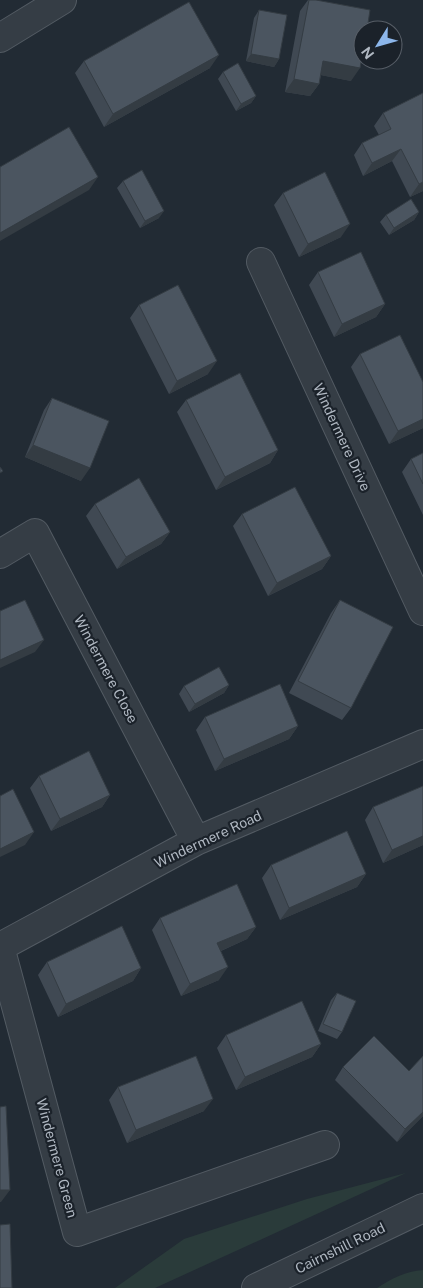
<svg xmlns="http://www.w3.org/2000/svg" width="423" height="1288" viewBox="0 0 423 1288" font-family="'Public Sans',sans-serif">
<style>
.green{fill:#2a3b3a}
.lines{fill:none;stroke-linecap:round;stroke-linejoin:round}
.minor-casing{stroke:#535b63;stroke-width:30}
.minor{stroke:#353d45;stroke-width:28}
.wall{fill:#404953}
.shaded-wall{fill:#343c43}
.building{fill:#4b5560;stroke:#343c43}
.labels{text-anchor:middle;stroke-width:4.5;stroke-linejoin:round;paint-order:stroke}
.street-label{font-size:14px;fill:#b0b8c2;stroke:#1b222a}
</style>
<rect width="100%" height="100%" fill="#222b34"/>
<path class="green" d="M406 1173 155 1288H115L184 1239 307 1199Z
M423 1270V1288H377C391 1279 406 1271 423 1270Z"/>
<g class="lines">
<defs>
<path id="minor" d="M0 38 62 0
M261 262 423 611
M0 554 35 533 196 841
M0 947 77 1232 325 1145
M0 947 196 841 423 744
M256 1288 423 1208"/>
</defs>
<use href="#minor" class="minor-casing"/>
<use href="#minor" class="minor"/>
</g>
<path class="wall" d="M308 0H316L351 81 321 75 319 84 310 96 285 92 300 11Z
M259 10 279 59 274 67 246 61 254 18Z
M84 61 210 68 104 127 75 73Z
M223 72 256 96 251 103 236 111 218 79Z
M423 93V191L410 197 392 161 363 176 354 155 362 143 379 135 374 126 383 113Z
M123 181 159 218 140 228 117 188Z
M283 193 341 237 299 257 274 205Z
M419 212 414 220 389 235 380 222 386 215Z
M318 272 385 304 376 317 334 337 309 285Z
M139 305 208 374 169 394 130 318Z
M360 354 423 382V428L389 444 351 367Z
M52 398 81 481 25 457 44 410Z
M186 400 278 450 270 463 216 490 177 412Z
M423 453V515L402 472 411 459Z
M95 504 170 532 161 544 117 569 86 516Z
M242 514 331 556 322 569 268 596 233 526Z
M340 600 351 708 342 720 289 693 331 613Z
M229 685 224 693 189 712 179 694 184 686Z
M205 717 298 726 289 739 215 771 196 730Z
M39 776 110 795 102 807 51 831 30 788Z
M373 807 423 845 383 863 365 820Z
M271 865 366 874 357 887 280 920 262 878Z
M160 918 256 927 247 939 221 951 219 980 181 996 152 930Z
M47 962 141 968 133 981 58 1017 38 975Z
M337 993 342 1032 337 1039 318 1031 331 1000Z
M226 1035 321 1044 312 1057 236 1090 217 1048Z
M423 1056V1116L397 1142 335 1080 343 1067 409 1071Z
M118 1087 204 1111 127 1143 109 1100Z"/>
<path class="shaded-wall" d="M251 54 279 59 274 67 246 61Z
M219 55 210 68 104 127 113 114Z
M323 61 360 68 351 81 315 74Z
M294 79 319 84 310 96 285 92Z
M256 96 251 103 236 111 241 104Z
M401 149 392 161 363 176 372 163Z
M98 177 89 190 0 241V233Z
M423 182V191L410 197 419 184Z
M164 211 159 218 140 228 145 221Z
M419 212 414 220 389 235 394 228Z
M350 224 341 237 299 257 308 244Z
M385 304 376 317 334 337 342 324Z
M217 361 208 374 169 394 177 381Z
M423 419V428L389 444 398 431Z
M33 445 90 468 81 481 25 457Z
M278 450 270 463 216 490 225 477Z
M170 532 161 544 117 569 126 557Z
M331 556 322 569 268 596 277 583Z
M44 640 35 652 0 668V660Z
M229 685 224 693 189 712 195 704Z
M298 726 289 739 215 771 224 759Z
M110 795 102 807 51 831 60 819Z
M34 832 25 845 0 857V849Z
M423 836V845L383 863 392 850Z
M366 874 357 887 280 920 289 908Z
M256 927 247 939 209 956 217 943Z
M228 967 219 980 181 996 190 984Z
M141 968 133 981 58 1017 66 1004Z
M321 1044 312 1057 236 1090 245 1077Z
M213 1099 204 1111 127 1143 136 1130Z
M423 1112V1116L397 1142 405 1129Z
M0 1190H10L1 1202H0Z"/>
<path class="building" d="M309 0H316L370 10 367 30H363V51L360 68 323 61 319 84 294 79Z
M189 2 219 55 113 114 84 61Z
M259 10 287 15 279 59 251 54Z
M238 63 256 96 241 104 223 72Z
M423 93V182L419 184 401 149 372 163 362 143 391 129 383 113Z
M69 127 98 177 0 233V167Z
M142 170 164 211 145 221 123 181Z
M325 172 350 224 308 244 283 193Z
M411 199 419 212 394 228 386 215Z
M361 252 385 304 342 324 318 272Z
M178 285 217 361 177 381 139 305Z
M400 335 423 382V419L398 431 360 354Z
M240 373 278 450 225 477 186 400Z
M52 398 109 421 90 468 33 445Z
M423 453V484L411 459Z
M0 467 3 471 0 473Z
M139 478 170 532 126 557 95 504Z
M295 487 331 556 277 583 242 514Z
M25 600 44 640 0 660V611Z
M340 600 393 627 351 708 298 681Z
M219 667 229 685 195 704 184 686Z
M280 684 298 726 224 759 205 717Z
M89 751 110 795 60 819 39 776Z
M423 786V836L392 850 373 807Z
M13 789 34 832 0 849V796Z
M347 831 366 874 289 908 271 865Z
M237 884 256 927 217 943 228 967 190 984 160 918Z
M122 926 141 968 66 1004 47 962Z
M337 993 356 1001 342 1032 323 1024Z
M302 1001 321 1044 245 1077 226 1035Z
M374 1036 409 1071 423 1056V1112L405 1129 343 1067Z
M196 1056 213 1099 136 1130 118 1087Z
M6 1106 10 1190H0V1107Z
M10 1224 12 1288H0V1225Z"/>
<g class="labels">
<g class="street-label">
<text transform="translate(342 437) rotate(65)" y="5">Windermere Drive</text>
<text transform="translate(106 669) rotate(62)" y="5">Windermere Close</text>
<text transform="translate(208 839) rotate(-25)" y="5">Windermere Road</text>
<text transform="translate(57 1158) rotate(75)" y="5">Windermere Green</text>
<text transform="translate(340 1248) rotate(-26)" y="5">Cairnshill Road</text>
</g>
</g>
<g transform="translate(378 45) rotate(233)"><circle r="24" fill="#1b222a" stroke="#575e67"/>
<path d="M0-4L9 19L0 12L-9 19Z" fill="#8cb6ea"/>
<text y="-8" font-size="14" font-weight="bold" text-anchor="middle" fill="#b0b8c2">N</text>
</g>
</svg>
